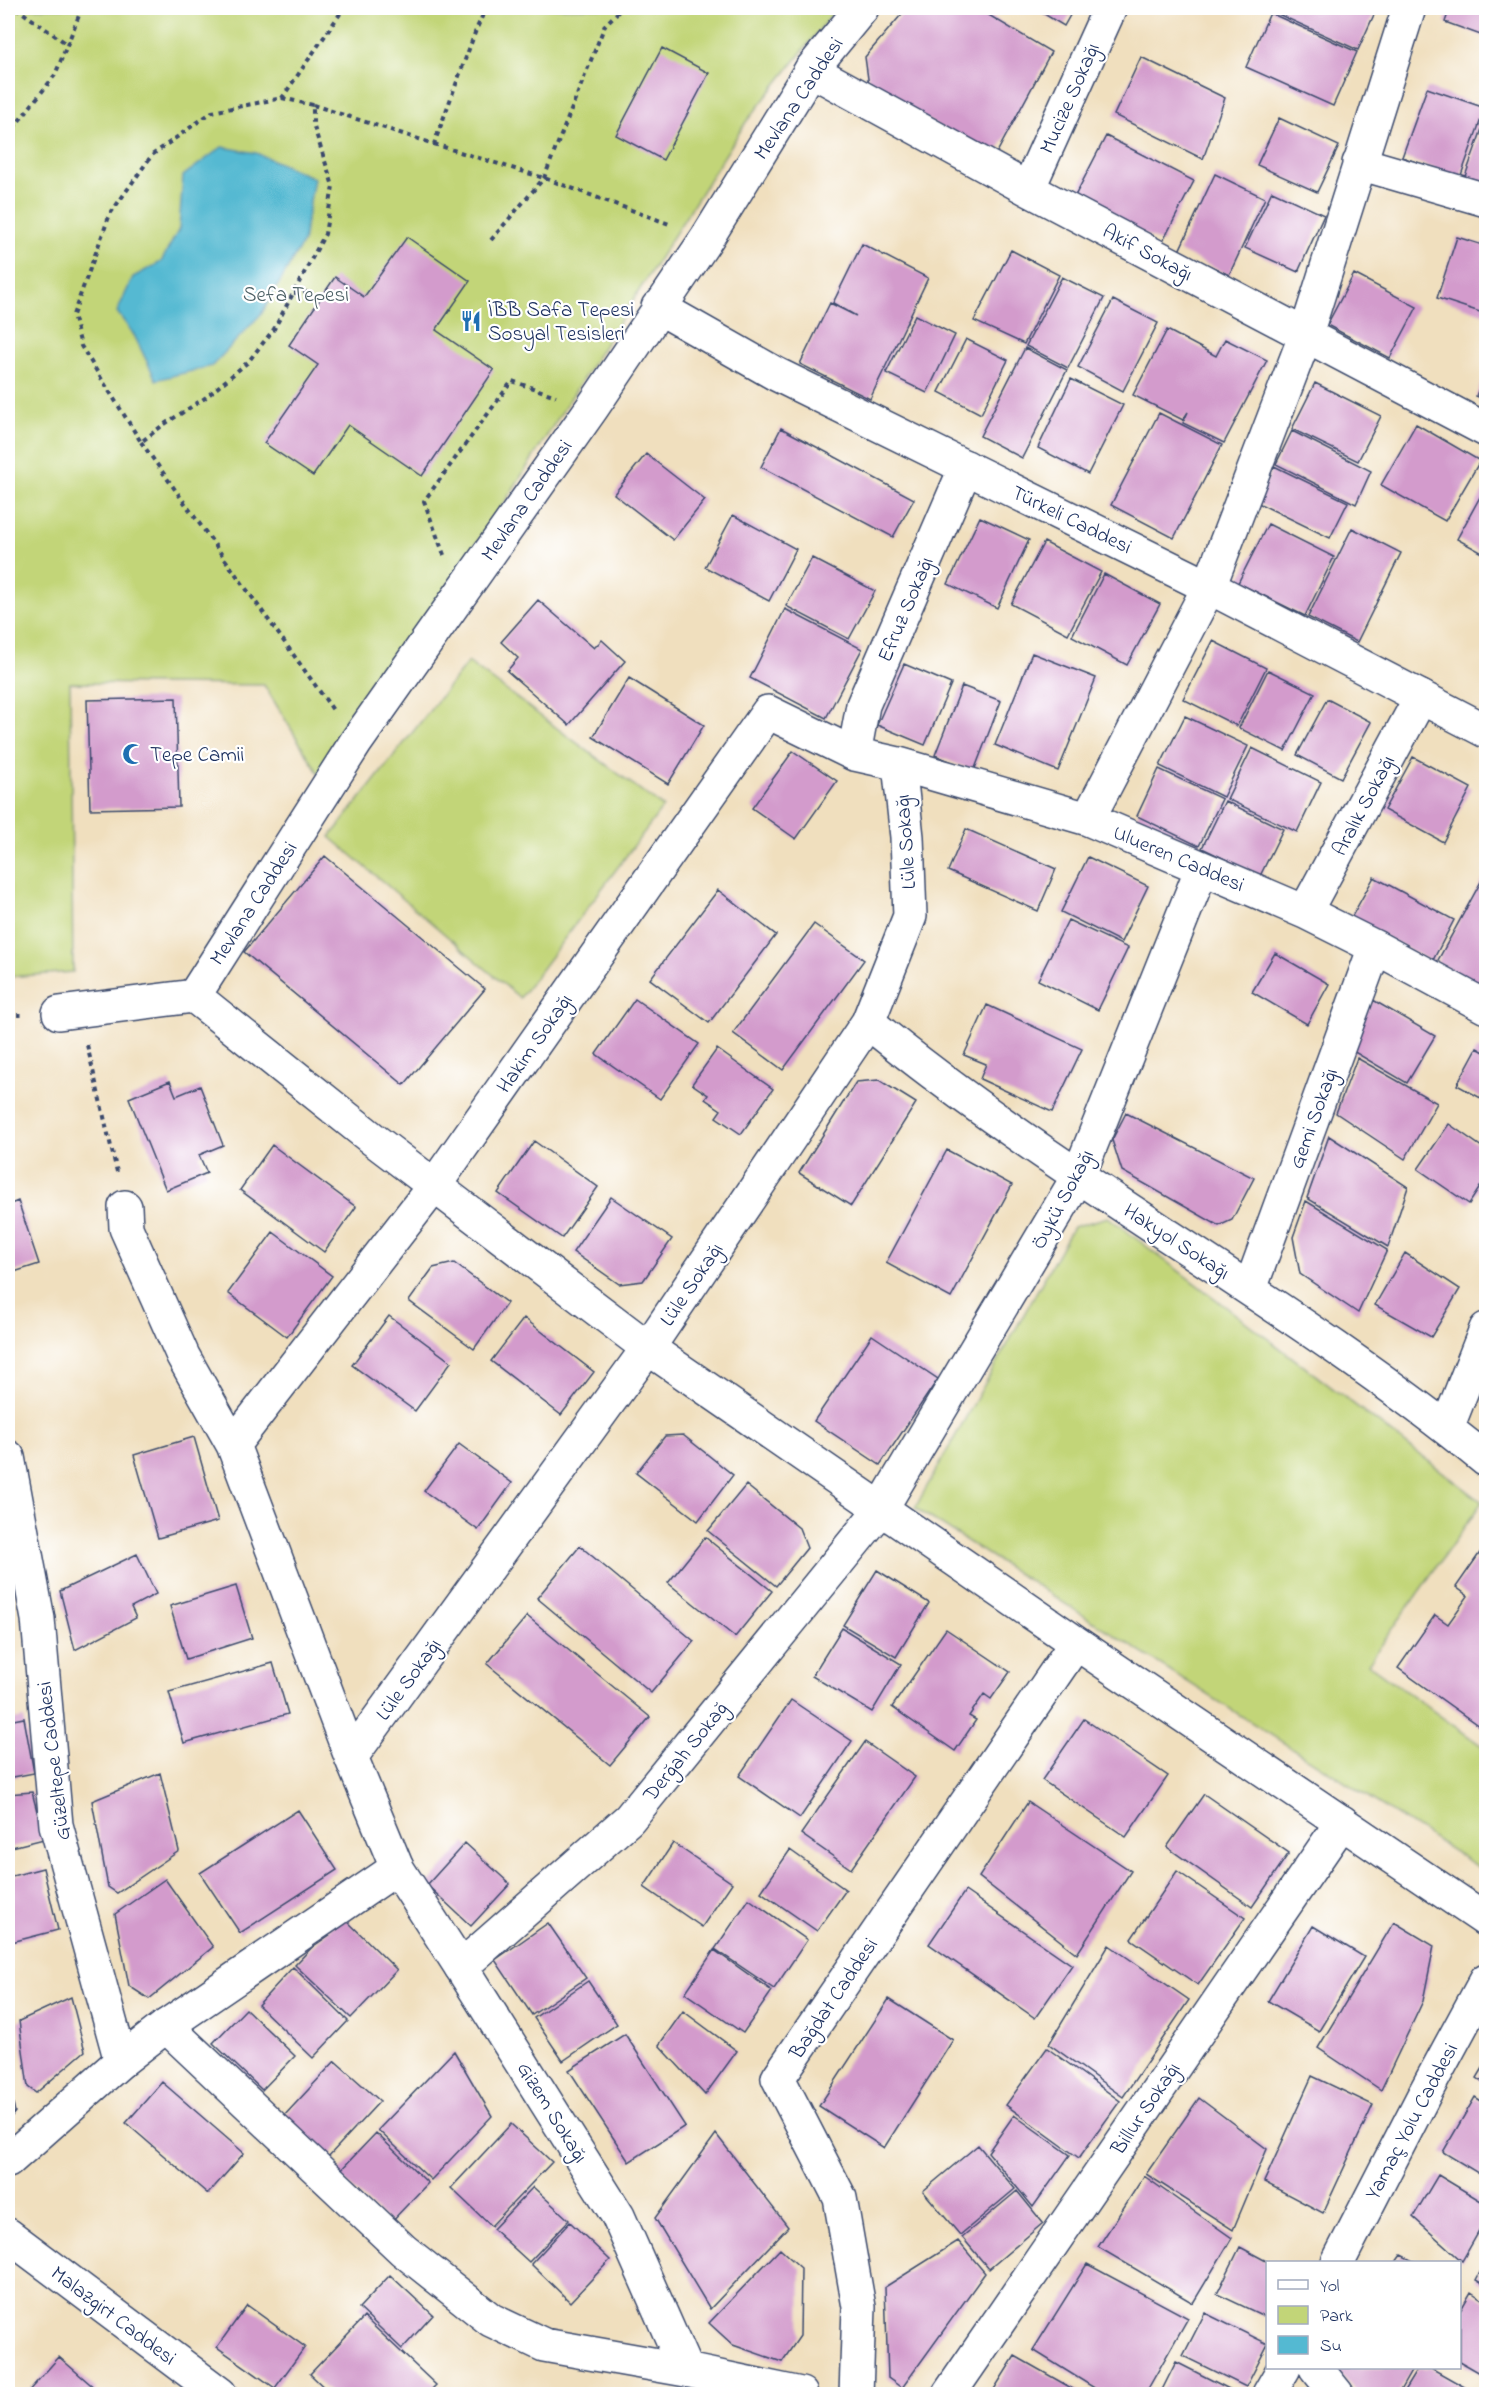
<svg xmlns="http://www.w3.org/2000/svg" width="1494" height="2402" viewBox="0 0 1494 2402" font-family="'Indie Flower',sans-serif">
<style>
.green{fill:#c2d578;stroke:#6e826b;stroke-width:1.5}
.water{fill:#54b9d2;stroke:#387498;stroke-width:1.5}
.building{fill:#d39bcc}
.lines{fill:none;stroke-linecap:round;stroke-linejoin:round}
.minor-casing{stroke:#3b496c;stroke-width:36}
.tertiary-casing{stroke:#3b496c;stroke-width:36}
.path{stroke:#3b496c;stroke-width:4;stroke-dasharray:4.5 4.5;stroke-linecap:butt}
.minor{stroke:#fff;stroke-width:33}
.tertiary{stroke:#fff;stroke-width:33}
.labels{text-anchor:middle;stroke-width:4.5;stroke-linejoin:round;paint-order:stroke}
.street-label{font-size:21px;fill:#1b2f5e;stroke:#fff}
.park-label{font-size:21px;fill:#4d6166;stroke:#fff}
.poi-label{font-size:21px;fill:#1b2f5e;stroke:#fff;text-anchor:start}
</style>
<rect width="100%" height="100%" fill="#fff"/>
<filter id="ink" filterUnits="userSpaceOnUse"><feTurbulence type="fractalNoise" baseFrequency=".0167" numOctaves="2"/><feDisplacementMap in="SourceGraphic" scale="12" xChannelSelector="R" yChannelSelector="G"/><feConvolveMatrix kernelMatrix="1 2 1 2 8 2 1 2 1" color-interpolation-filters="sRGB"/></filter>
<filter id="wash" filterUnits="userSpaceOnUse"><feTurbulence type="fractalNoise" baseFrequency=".008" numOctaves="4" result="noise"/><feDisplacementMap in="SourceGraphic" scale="24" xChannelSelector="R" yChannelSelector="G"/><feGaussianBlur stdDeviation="1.35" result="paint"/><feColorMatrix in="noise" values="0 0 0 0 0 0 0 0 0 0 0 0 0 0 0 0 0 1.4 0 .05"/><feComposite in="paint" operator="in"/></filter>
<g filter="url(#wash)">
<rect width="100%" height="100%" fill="#f0dfbe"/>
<path class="green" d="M8 8H837L746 122 508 497 319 774 264 685 70 683 73 972 8 977Z
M468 662 663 807 520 998 330 837Z
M1108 1217 1482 1502 1368 1664 1486 1749V1872L915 1508 1073 1227Z"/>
<path class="water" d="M222 147 256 153 314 178 303 242 262 313 212 366 156 380 134 335 117 312 133 277 161 262 179 229 183 176Z"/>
<g id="blocks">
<path class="building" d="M907 8H977L1051 52 994 158 869 86 865 57Z
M1034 8H1074L1064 26Z
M1273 8H1377L1358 50 1271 11Z
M1450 8H1486V37L1445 22Z
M1270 13 1357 52 1333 106 1246 67Z
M662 48 709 73 663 160 616 135Z
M1141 57 1225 98 1203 159 1114 115Z
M1427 88 1485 108 1460 178 1402 157Z
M1279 118 1339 146 1317 192 1257 165Z
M1486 118V188L1464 179Z
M1106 136 1194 181 1162 243 1074 198Z
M1215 174 1265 198 1229 275 1179 251Z
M1272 191 1324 215 1298 272 1245 248Z
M407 237 470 281 436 330 494 370 422 476 348 425 313 476 264 443 318 365 289 345 335 277 364 297Z
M1457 237 1486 246V314L1437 298Z
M862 244 928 278 870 399 800 364 830 303 856 316 833 303Z
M1011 250 1059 275 1024 344 974 321Z
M1354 274 1417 307 1390 358 1327 325Z
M1062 277 1104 298 1068 368 1026 346Z
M1113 300 1158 323 1123 391 1078 367Z
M915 315 955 335 927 393 886 373Z
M1167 330 1216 356 1225 339 1267 360 1224 443 1183 423 1188 412 1183 420 1133 395Z
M966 339 1008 360 981 414 939 392Z
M1025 348 1067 370 1022 458 980 436Z
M1486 371V400L1476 396Z
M1071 379 1123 405 1088 474 1038 448Z
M1315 383 1381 416 1358 461 1292 429Z
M1159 413 1222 445 1174 538 1111 505Z
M1416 424 1480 461 1445 521 1381 485Z
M781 428 914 499 893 537 761 467Z
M1292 431 1371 471 1356 504 1276 464Z
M646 454 705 500 673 540 614 494Z
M1274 466 1348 502 1330 538 1256 502Z
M1486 486V555L1457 539Z
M733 515 796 549 769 601 705 567Z
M980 517 1029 540 997 608 948 584Z
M1268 524 1334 557 1305 616 1238 583Z
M1352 528 1401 553 1357 642 1308 617Z
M1044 542 1101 572 1068 634 1011 604Z
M812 558 875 591 849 639 786 606Z
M1104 574 1160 604 1127 665 1072 636Z
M538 600 594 648 602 640 625 661 569 725 507 671 518 658 501 642Z
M785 609 862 649 826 718 750 678Z
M1213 641 1266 668 1237 726 1183 699Z
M1032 653 1096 678 1058 771 995 745Z
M904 664 951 684 925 745 877 725Z
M1268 670 1315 693 1285 751 1239 728Z
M629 678 704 725 668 784 593 737Z
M962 686 1001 701 974 771 935 755Z
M176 698 179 807 90 809 87 700Z
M1327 699 1371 722 1341 778 1297 755Z
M1185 716 1248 746 1223 797 1160 766Z
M1252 748 1321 782 1297 832 1227 799Z
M793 751 837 781 796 839 752 808Z
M1413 757 1471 788 1443 842 1384 810Z
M1159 769 1222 799 1199 846 1137 816Z
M1225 801 1283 829 1260 876 1202 848Z
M966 829 1056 869 1038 911 948 871Z
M325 856 485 989 404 1085 244 952Z
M1088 857 1148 886 1121 942 1061 912Z
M1374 877 1454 920 1432 962 1351 918Z
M1483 878 1486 879V989L1437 962Z
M718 890 776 935 709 1023 650 979Z
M1068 920 1128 948 1098 1010 1038 980Z
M814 924 864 960 783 1070 733 1033Z
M1275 953 1329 984 1307 1024 1252 992Z
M635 999 699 1044 660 1099 596 1054Z
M1373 1000 1435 1036 1407 1083 1346 1047Z
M987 1005 1082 1049 1052 1112 980 1079 986 1064 964 1055Z
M1477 1048 1486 1053V1101L1457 1085Z
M717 1049 773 1089 741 1134 716 1117 721 1110 705 1099 708 1095 692 1084Z
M1357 1058 1437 1103 1405 1159 1336 1113Z
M879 1080 916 1103 851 1206 799 1173 856 1082Z
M170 1081 176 1096 200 1086 223 1145 199 1155 207 1173 166 1190 129 1098Z
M1126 1113 1254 1178 1232 1220 1219 1226 1122 1171 1112 1140Z
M1449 1124 1486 1150V1178L1469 1204 1418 1169Z
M1329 1136 1408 1187 1388 1247 1307 1198Z
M534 1141 598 1187 562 1238 498 1193Z
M272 1145 356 1207 324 1252 240 1190Z
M947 1150 1012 1185 951 1298 886 1263Z
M611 1197 672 1239 643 1281 619 1284 573 1252Z
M18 1201 39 1264 8 1274V1205Z
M1306 1201 1387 1250 1358 1313 1300 1274 1293 1237Z
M273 1232 332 1276 287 1337 228 1293Z
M1405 1253 1460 1289 1431 1337 1375 1305Z
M454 1263 507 1303 474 1349 409 1301 433 1268Z
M389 1316 451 1362 415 1411 352 1365Z
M524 1318 594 1372 561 1415 491 1361Z
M872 1335 938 1379 880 1465 814 1421Z
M683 1435 733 1475 698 1521 636 1473 665 1436Z
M194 1437 218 1521 158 1538 134 1455Z
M459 1444 512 1483 478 1530 424 1491Z
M746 1485 799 1528 807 1548 776 1586 708 1531Z
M705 1537 772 1591 735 1637 668 1583Z
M1486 1544V1731L1398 1668 1435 1615 1448 1624 1468 1596 1456 1587Z
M580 1546 694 1641 651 1693 537 1598Z
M137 1554 156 1594 131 1607 136 1618 75 1650 60 1591Z
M877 1570 929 1603 896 1657 843 1625Z
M236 1586 252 1638 186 1659 170 1606Z
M527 1616 650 1717 610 1765 487 1664Z
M842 1628 901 1664 872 1712 812 1676Z
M946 1629 1010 1672 991 1699 984 1694 969 1716 976 1720 955 1751 892 1707Z
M8 1656 14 1695 8 1696Z
M273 1663 288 1714 184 1743 169 1692Z
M791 1700 852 1741 800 1818 739 1776Z
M24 1718 34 1773 8 1778V1721Z
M1084 1719 1168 1776 1126 1837 1042 1780Z
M865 1742 915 1777 851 1869 801 1834Z
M160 1773 179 1851 117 1893 108 1887 92 1801Z
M32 1792 44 1839 8 1848V1794Z
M1204 1794 1289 1853 1252 1907 1167 1847Z
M1028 1802 1131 1871 1077 1954 979 1877Z
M298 1810 337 1870 240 1933 200 1873Z
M465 1843 510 1884 471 1926 427 1885Z
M673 1843 732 1883 702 1927 644 1887Z
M790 1850 846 1890 817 1931 761 1892Z
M43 1868 58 1930 8 1943V1877Z
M1177 1871 1245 1918 1198 1985 1131 1939Z
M165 1879 213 1947 149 1999 129 1986 115 1914Z
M965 1891 1072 1965 1035 2018 929 1944Z
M749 1899 807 1940 774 1989 715 1949Z
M342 1916 397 1970 351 2018 295 1965Z
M1394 1922 1434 1946 1423 2001 1381 2090 1318 2048Z
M548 1923 586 1978 532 2015 495 1960Z
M1313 1926 1364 1957 1319 2031 1268 2001Z
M1109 1945 1189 2000 1123 2097 1049 2044Z
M714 1950 772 1991 743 2033 685 1993Z
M293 1967 348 2021 313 2058 258 2005Z
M588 1981 617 2024 563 2061 534 2018Z
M71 1997 85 2051 36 2093 28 2087 19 2021Z
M889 1999 953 2040 884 2148 819 2106Z
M246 2009 295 2056 262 2090 213 2043Z
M683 2011 737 2051 705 2095 659 2045Z
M625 2034 685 2126 629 2162 569 2070Z
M1047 2048 1120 2101 1079 2158 1006 2105Z
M454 2051 492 2116 431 2180 378 2130Z
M335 2061 380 2101 327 2158 283 2117Z
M1486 2063V2084L1477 2078Z
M1312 2076 1373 2105 1323 2213 1264 2182Z
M8 2080 15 2112 8 2121Z
M162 2082 244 2153 208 2194 126 2123Z
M1475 2097 1486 2104V2178L1443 2152Z
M1199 2098 1267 2149 1233 2230 1146 2174Z
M1014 2115 1070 2155 1033 2207 988 2152Z
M511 2124 552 2162 491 2226 451 2188Z
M376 2133 428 2183 390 2223 337 2174Z
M716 2134 788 2227 710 2309 655 2218Z
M978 2145 1015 2189 960 2235 923 2191Z
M1438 2175 1486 2204V2219L1462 2261 1413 2217Z
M1144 2176 1232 2238 1193 2303 1098 2247Z
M533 2187 569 2220 529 2262 493 2229Z
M1017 2191 1043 2223 989 2269 962 2237Z
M570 2222 610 2260 570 2302 531 2264Z
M958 2241 985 2273 902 2388 888 2378 885 2287Z
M1240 2247 1268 2262V2318L1217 2294Z
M780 2249 801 2268 800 2336 782 2362 733 2345 709 2323Z
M1401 2255 1415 2262H1396Z
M1486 2261V2286L1476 2280Z
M1087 2264 1188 2318 1145 2394H1104L1033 2350Z
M390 2275 433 2315 402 2349 359 2308Z
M1471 2292 1486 2302V2377L1460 2362V2311Z
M247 2305 305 2347 275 2388 217 2347Z
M1205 2313 1268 2344 1246 2387 1183 2356Z
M364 2317 436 2385 427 2394H331L310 2374Z
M1015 2356 1082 2394H991Z
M59 2357 97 2390 92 2394H26Z
M1176 2362 1239 2394H1160Z
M1335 2368H1413L1398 2394H1358Z
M1418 2368H1431L1477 2394H1402Z"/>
</g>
</g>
<g filter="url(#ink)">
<use href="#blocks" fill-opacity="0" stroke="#3b496c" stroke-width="1.5"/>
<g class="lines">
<defs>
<path id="minor" d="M811 70 1028 189 1486 430
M1359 163 1486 200
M1028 189 1110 8
M854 754 863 705 966 467
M1088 819 1209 587 1306 334 1409 8
M1305 912 1421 697
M59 1013 194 996
M868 1022C1064 1183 1290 1300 1486 1460
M125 1207 126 1228 183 1356 233 1445 351 1757 397 1868
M1250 1289 1375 947
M1447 1428 1486 1329
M233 1445 434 1186 768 712 854 754 899 764 1088 819 1305 912 1375 947 1486 1007
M8 1457 38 1619 56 1825 121 2061
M881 1509 1078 1177 1202 868
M351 1757 648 1348 868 1022 910 916 907 837 899 764
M461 1967 618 2216 686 2370
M166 2026 403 2250 491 2320 544 2345 686 2370 801 2394
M1338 2262 1425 2093 1486 1980
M1316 2368 1337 2394
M949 2394 1342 1822
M1269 2394 1284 2368"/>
<path id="tertiary" d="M862 8 811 70 707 238 592 408 356 742 194 996 374 1140 648 1348 1076 1643 1486 1920
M658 307 776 374 1209 587 1486 731
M8 2161 121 2061 166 2026 397 1868 461 1967 629 1819 881 1509
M8 2235 220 2394
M856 2394 859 2307 840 2198 778 2078 1076 1643"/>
</defs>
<use href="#minor" class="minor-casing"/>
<use href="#tertiary" class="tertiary-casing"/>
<path class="path" d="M16 8 67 44
M8 11 13 8
M282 98 313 105V124L333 186 325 234 274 329 248 362 205 398 163 425 141 442 81 346 73 315 110 214 152 155 212 112 282 98 344 8
M313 105 434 144 476 30 486 8
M8 135 55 75 82 8
M434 144 544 178 672 225
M491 240 544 178 605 25 622 8
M294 293 311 292
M141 442 333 710
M444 555 424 501 512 381 556 396
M8 1015H25
M87 1045 117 1172"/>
<use href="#minor" class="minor"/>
<use href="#tertiary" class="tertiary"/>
</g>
</g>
<defs>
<symbol id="restaurant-bare" viewBox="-9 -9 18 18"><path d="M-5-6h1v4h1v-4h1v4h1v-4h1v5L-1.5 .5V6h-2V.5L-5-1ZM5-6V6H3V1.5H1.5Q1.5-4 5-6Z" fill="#1f6fb2" stroke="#fff" stroke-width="2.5" paint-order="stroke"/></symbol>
<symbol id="mosque-bare" viewBox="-9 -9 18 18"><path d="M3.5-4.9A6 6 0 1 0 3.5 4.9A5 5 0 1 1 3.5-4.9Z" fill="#1f6fb2" stroke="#fff" stroke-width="2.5" paint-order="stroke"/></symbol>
</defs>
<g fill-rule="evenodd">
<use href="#restaurant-bare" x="456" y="306" width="30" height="30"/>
<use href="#mosque-bare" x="118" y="739" width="30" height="30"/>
</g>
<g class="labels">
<g class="street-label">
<text transform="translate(798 98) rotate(-56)" y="7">Mevlana Caddesi</text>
<text transform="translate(1069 98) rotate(-66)" y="7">Mucize Sokağı</text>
<text transform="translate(1148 252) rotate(28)" y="7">Akif Sokağı</text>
<text transform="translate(526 500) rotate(-55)" y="7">Mevlana Caddesi</text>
<text transform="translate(1072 519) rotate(26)" y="7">Türkeli Caddesi</text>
<text transform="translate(905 609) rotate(-67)" y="7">Efruz Sokağı</text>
<text transform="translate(1363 805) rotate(-62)" y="7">Aralık Sokağı</text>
<text transform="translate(905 842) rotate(-94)" y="7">Lüle Sokağı</text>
<text transform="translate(1179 858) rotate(23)" y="7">Ulueren Caddesi</text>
<text transform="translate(253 903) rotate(-57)" y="7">Mevlana Caddesi</text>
<text transform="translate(534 1043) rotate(-55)" y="7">Hakim Sokağı</text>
<text transform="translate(1313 1118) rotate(-70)" y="7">Gemi Sokağı</text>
<text transform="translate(1062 1199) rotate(-62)" y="7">Öykü Sokağı</text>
<text transform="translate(1177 1241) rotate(33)" y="7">Hakyol Sokağı</text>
<text transform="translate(691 1284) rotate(-56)" y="7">Lüle Sokağı</text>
<text transform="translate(408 1679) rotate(-54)" y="7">Lüle Sokağı</text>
<text transform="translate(685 1751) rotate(-51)" y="7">Derğah Sokağ</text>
<text transform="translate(53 1761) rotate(-97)" y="7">Güzeltepe Caddesi</text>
<text transform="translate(833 1998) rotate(-56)" y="7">Bağdat Caddesi</text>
<text transform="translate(1145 2108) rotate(-56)" y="7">Billur Sokağı</text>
<text transform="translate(553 2112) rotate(58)" y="7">Gizem Sokağı</text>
<text transform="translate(1411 2121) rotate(-62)" y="7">Yamaç Yolu Caddesi</text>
<text transform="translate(114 2315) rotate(37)" y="7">Malazgirt Caddesi</text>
</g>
<g class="park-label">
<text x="296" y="301">Sefa Tepesi</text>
</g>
<g class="poi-label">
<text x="488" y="316">İBB Safa Tepesi<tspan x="488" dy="24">Sosyal Tesisleri</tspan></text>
<text x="150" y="761">Tepe Camii</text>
</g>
</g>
<rect width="1494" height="2402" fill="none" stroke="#fff" stroke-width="30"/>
<rect x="1266" y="2261" width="195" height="108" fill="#ffffff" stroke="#a4acbf" stroke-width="1.5"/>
<rect x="1278" y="2280" width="30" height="9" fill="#ffffff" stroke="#a4acbf" stroke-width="1.5"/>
<text x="1320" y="2291" font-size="18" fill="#1b2f5e">Yol</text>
<rect x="1278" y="2306" width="30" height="18" fill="#c2d578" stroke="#a4acbf" stroke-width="1.5"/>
<text x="1320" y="2321" font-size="18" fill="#1b2f5e">Park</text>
<rect x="1278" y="2336" width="30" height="18" fill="#54b9d2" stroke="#a4acbf" stroke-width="1.5"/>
<text x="1320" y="2351" font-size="18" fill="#1b2f5e">Su</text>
</svg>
